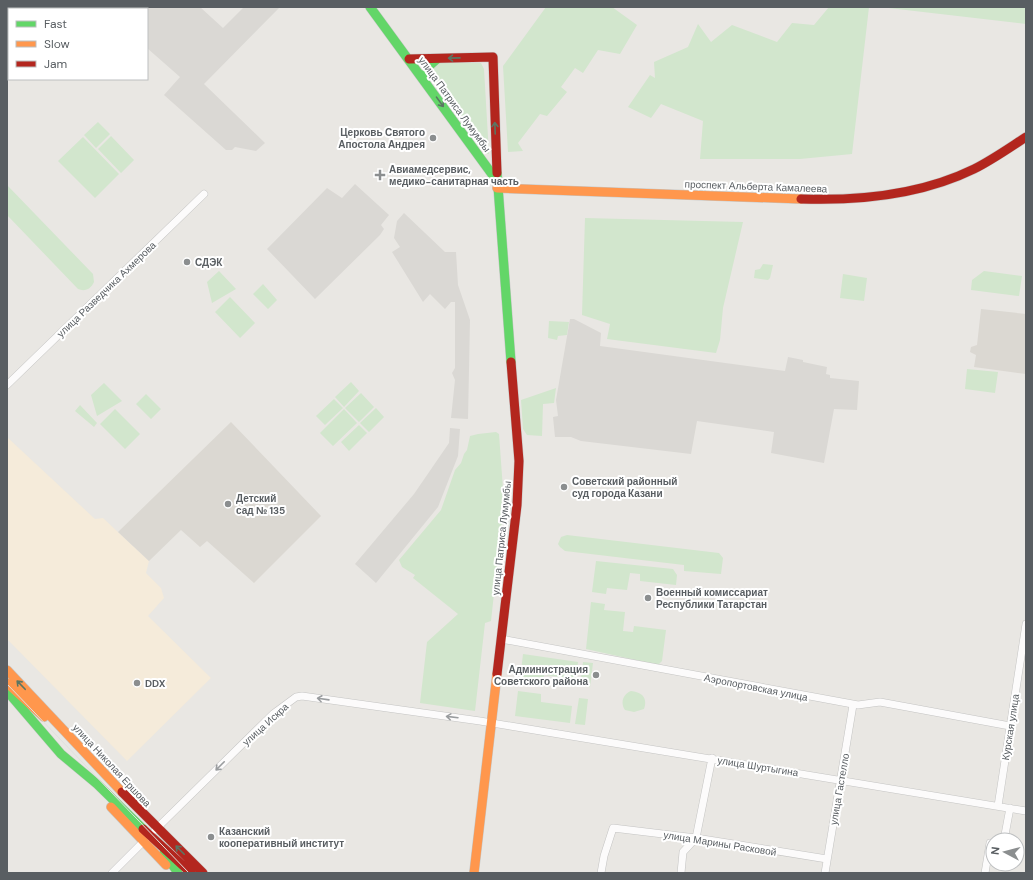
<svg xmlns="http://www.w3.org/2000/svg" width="1033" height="880" viewBox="0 0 1033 880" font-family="'DM Sans',sans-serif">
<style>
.commercial{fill:#f5ebda}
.industrial{fill:#dad8d4}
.education{fill:#dbd8d2}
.green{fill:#d2e6cd}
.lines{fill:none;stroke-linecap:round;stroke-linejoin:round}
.street-casing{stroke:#c4c4c3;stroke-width:8}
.fast-casing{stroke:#c5c6c5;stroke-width:10}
.slow-casing{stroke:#c5c6c5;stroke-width:10}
.jam-casing{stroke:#c5c6c5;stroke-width:10}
.street{stroke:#fcfbfb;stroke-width:7}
.fast{stroke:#63d668;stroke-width:9}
.slow{stroke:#ff974d;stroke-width:9}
.jam{stroke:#b3261e;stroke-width:9}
.tram{stroke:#e0e1e0;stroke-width:1}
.oneway{stroke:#5b7663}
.oneway2{stroke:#9a9d9f}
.poi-dot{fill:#8b8e8f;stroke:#fff;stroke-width:1.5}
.labels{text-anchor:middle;stroke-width:4;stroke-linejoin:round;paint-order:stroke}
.street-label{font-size:10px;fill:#595e62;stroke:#fff}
.poi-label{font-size:10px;font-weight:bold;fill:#595e62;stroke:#fff;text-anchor:start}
</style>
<rect width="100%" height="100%" fill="#e9e7e3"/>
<path class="commercial" d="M7 437 95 519 103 518 149 561 146 573 161 588 164 598 148 616 211 678 127 761 7 639Z"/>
<path class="industrial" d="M101 7H200L223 28 244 7H280L204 84 265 143 256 151 235 147 232 150H226L164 95 180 77 147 48V9H103Z
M355 184 389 215 381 225 384 229 380 235 315 299 267 249 327 188 342 198Z
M404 213 445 252H456L458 285 470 320 468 419 451 418 455 380 452 373 455 368V302H451L445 309 430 294 423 302 392 252 400 247 394 238 397 221Z
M570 319H574L601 333 600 346 785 371 788 357 803 360V362L827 367 826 374 830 375V378L859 381 857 410 834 409 824 463 771 453 774 432 697 421 691 454 581 441 571 437H555L553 417 558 416 556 400Z
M450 428 460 429 458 456 438 507 376 583 355 564 414 494 449 443Z"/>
<path class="education" d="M981 309 1026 314V374L974 367 976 355 970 352 971 347 977 345Z
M231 422 321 516 254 583 207 541 200 547 181 530 149 561 118 532Z"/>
<path class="green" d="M546 7H612L637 25 620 54 598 50 583 73 575 68 561 87 567 92 547 116 540 114 518 143 523 151 508 152 503 66Z
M829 7H869L852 154 800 159H700L703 121 661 104 651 118 628 107 650 75 655 78 654 62 688 47 698 24 711 42 732 25 777 42 792 23 814 25Z
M880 7H1026V24Z
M435 62 481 63 484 69 489 154 483 153 430 78Z
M98 122 110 134 96 148 84 135Z
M111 136 134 160 121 173 98 149Z
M83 137 119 174 95 198 58 161Z
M7 185 93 274 94 282C91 289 85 292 78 289L7 215Z
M585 218 743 222 723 308 720 340 716 353 607 339 610 324 582 315Z
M763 264 773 265 770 278 768 280 754 278 755 270 760 269Z
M219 271 236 289 212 303 207 282Z
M984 271 1022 276 1019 296 971 290 972 280Z
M843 274 867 278 864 301 840 298Z
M263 284 277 300 268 309 253 294Z
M230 297 255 323 240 338 215 312Z
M549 321 569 322 567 335 558 336 557 340 548 338Z
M967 369 998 372 995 393 965 389Z
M351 382 359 391 344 407 335 397Z
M104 383 122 401 97 416 91 395Z
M556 388 554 403 543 404 542 436 527 435 523 429 521 400Z
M361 393 374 407 359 422 345 408Z
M146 394 161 409 151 419 136 404Z
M334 399 343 408 325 425 316 416Z
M80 405 97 423 94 427 75 411Z
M376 408 384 417 369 432 360 423Z
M115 409 140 434 125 449 100 424Z
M344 409 357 423 333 446 320 433Z
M359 425 367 433 349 451 341 442Z
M496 432 499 434 504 503 491 621 485 623 475 711 420 703 427 642 458 614 413 578 415 575 402 567 399 560 441 510 455 470 461 463 464 454 467 450 470 436 478 434Z
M567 535 719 553 723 558 721 574 684 571V565L565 551 560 547 558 544 561 537Z
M596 561 673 569 677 575 676 585 640 581V574L630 573 627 590 607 588 606 594 592 592Z
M591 602 605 604 604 610 625 612 623 631 633 632 634 626 666 630 662 661 658 665 586 649Z
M523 654 578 662 576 679 544 675 543 683 520 680Z
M583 662 593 663 590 687 580 686Z
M518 691 541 694V702L572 706 570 723 515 716Z
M631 691C642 692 648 698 644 709L634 712 625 710C620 703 623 694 631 691Z
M579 698 588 699 585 725 575 724Z"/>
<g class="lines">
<defs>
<path id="street" d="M7 385 204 194
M501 639 858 705 880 702 1010 726
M998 806 1026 624
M155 830 273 714 296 697 302 696 480 721 1026 811
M1004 840 1010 808
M112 873 146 839
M601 873 604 856 613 828 696 838 827 859
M681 873 683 852 696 838 712 758
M825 873 853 705
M985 873 990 843 993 844"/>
<path id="fast" d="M370 7 497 181
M424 80 429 66 437 59
M497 173 511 362
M7 691 61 754 97 784 143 829
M164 853 178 873"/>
<path id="slow" d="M497 188 801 199
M7 670 122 792
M7 683 44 717
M111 807 166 865
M474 873 497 674"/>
<path id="jam" d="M409 59 493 57 497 173
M801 199C859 201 921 195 974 169 992 160 1009 148 1026 137
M497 674 517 505 519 461 511 362
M122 792 203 873
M143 829 191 873"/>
</defs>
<use href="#street" class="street-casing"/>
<use href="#fast" class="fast-casing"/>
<use href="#slow" class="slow-casing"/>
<use href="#jam" class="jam-casing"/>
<use href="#street" class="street"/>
<use href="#fast" class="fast"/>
<use href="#slow" class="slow"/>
<use href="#jam" class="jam"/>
<path class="tram" d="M7 684 189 873"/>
</g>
<defs><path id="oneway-shaft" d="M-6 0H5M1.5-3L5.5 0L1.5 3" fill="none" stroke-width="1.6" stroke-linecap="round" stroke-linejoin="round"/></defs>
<g class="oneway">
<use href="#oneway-shaft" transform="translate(454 58) rotate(179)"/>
<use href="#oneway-shaft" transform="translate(440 102) rotate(54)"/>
<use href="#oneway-shaft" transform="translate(495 128) rotate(-92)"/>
<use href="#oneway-shaft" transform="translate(21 685) rotate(-134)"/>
<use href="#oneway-shaft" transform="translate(180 850) rotate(-135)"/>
</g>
<g class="oneway2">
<use href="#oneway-shaft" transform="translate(323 699) rotate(-172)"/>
<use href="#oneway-shaft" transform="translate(452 717) rotate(-173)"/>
<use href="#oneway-shaft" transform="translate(220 766) rotate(135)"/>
</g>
<g class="poi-dot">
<circle cx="433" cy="138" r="4"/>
<path d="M378 169h4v4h4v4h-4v4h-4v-4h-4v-4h4z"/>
<circle cx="187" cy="262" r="4"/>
<circle cx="564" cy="487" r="4"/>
<circle cx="228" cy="504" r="4"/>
<circle cx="648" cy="598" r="4"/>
<circle cx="596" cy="675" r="4"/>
<circle cx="137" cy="683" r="4"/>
<circle cx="211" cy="837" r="4"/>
</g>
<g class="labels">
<g class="street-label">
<text transform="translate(455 104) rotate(54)" y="4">улица Патриса Лумумбы</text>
<text transform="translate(756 186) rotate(2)" y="4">проспект Альберта Камалеева</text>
<text transform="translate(106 289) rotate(-44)" y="4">улица Разведчика Ахмерова</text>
<text transform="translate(501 538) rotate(-84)" y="4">улица Патриса Лумумбы</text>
<text transform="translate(756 687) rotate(11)" y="4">Аэропортовская улица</text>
<text transform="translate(265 724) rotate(-42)" y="4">улица Искра</text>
<text transform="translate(1010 727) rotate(-81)" y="4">Курская улица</text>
<text transform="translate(112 765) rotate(47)" y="4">улица Николая Ершова</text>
<text transform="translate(758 766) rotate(9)" y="4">улица Шуртыгина</text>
<text transform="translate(839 789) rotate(-80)" y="4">улица Гастелло</text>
<text transform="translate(720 843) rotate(9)" y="4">улица Марины Расковой</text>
</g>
<g class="poi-label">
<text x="425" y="136" text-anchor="end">Церковь Святого<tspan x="425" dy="12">Апостола Андрея</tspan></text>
<text x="389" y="173">Авиамедсервис,<tspan x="389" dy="12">медико-санитарная часть</tspan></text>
<text x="195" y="266">СДЭК</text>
<text x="572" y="485">Советский районный<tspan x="572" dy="12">суд города Казани</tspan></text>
<text x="236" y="502">Детский<tspan x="236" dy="12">сад № 135</tspan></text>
<text x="656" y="596">Военный комиссариат<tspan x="656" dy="12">Республики Татарстан</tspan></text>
<text x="588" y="673" text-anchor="end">Администрация<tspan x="588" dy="12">Советского района</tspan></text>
<text x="145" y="687">DDX</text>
<text x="219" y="835">Казанский<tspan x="219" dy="12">кооперативный институт</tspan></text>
</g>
</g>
<rect width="1033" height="880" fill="none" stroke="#595e62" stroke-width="16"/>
<rect x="8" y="8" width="140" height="72" fill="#ffffff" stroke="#bdbfc0"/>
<rect x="16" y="21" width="20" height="6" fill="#63d668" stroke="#bdbfc0"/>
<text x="44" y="28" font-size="12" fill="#595e62">Fast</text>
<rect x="16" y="41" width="20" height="6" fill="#ff974d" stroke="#bdbfc0"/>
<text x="44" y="48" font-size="12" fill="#595e62">Slow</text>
<rect x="16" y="61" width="20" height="6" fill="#b3261e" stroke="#bdbfc0"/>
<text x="44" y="68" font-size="12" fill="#595e62">Jam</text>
<g transform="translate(1005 852) rotate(277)"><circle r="19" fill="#ffffff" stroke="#bdbfc0"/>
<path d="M0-3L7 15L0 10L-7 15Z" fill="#8b8e8f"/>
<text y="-6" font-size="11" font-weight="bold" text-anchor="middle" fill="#595e62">N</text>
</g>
</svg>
